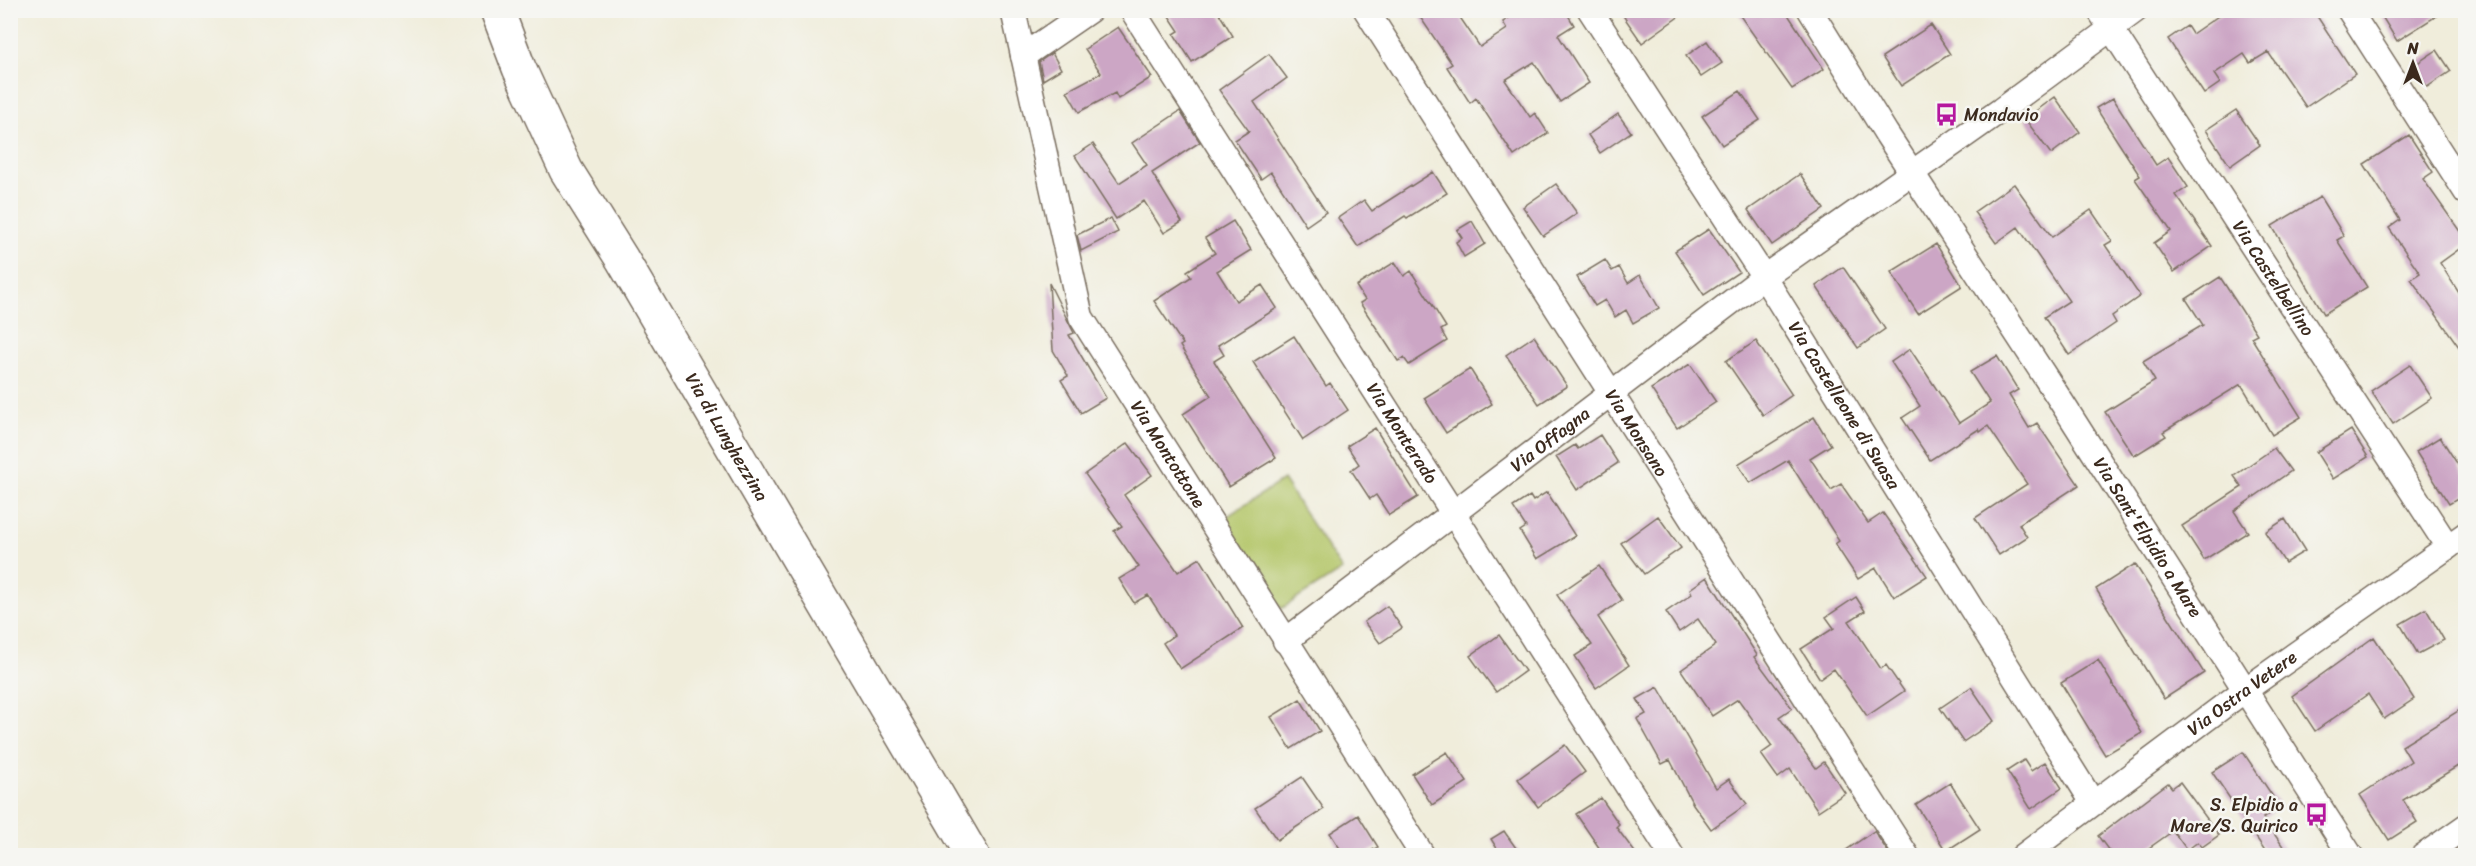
<svg xmlns="http://www.w3.org/2000/svg" width="2476" height="866" viewBox="0 0 2476 866" font-family="Sriracha,sans-serif">
<style>
.green{fill:#b4c669;stroke:#787844;stroke-width:1.5}
.building{fill:#cca6c5}
.lines{fill:none;stroke-linecap:round;stroke-linejoin:round}
.street-casing{stroke:#7a6e60;stroke-width:27}
.secondary-casing{stroke:#7a6e60;stroke-width:36}
.street{stroke:#fff;stroke-width:24}
.secondary{stroke:#fff;stroke-width:33}
.labels{text-anchor:middle;stroke-width:5;stroke-linejoin:round;paint-order:stroke}
.poi-label{font-size:18px;fill:#3b2a1e;stroke:#f6f6f2;text-anchor:start}
.street-label{font-size:18px;fill:#3b2a1e;stroke:#f6f6f2}
</style>
<rect width="100%" height="100%" fill="#f6f6f2"/>
<filter id="ink" filterUnits="userSpaceOnUse"><feTurbulence type="fractalNoise" baseFrequency=".0167" numOctaves="2"/><feDisplacementMap in="SourceGraphic" scale="12" xChannelSelector="R" yChannelSelector="G"/><feConvolveMatrix kernelMatrix="1 2 1 2 8 2 1 2 1" color-interpolation-filters="sRGB"/></filter>
<filter id="wash" filterUnits="userSpaceOnUse"><feTurbulence type="fractalNoise" baseFrequency=".008" numOctaves="4" result="noise"/><feDisplacementMap in="SourceGraphic" scale="24" xChannelSelector="R" yChannelSelector="G"/><feGaussianBlur stdDeviation="1.35" result="paint"/><feColorMatrix in="noise" values="0 0 0 0 0 0 0 0 0 0 0 0 0 0 0 0 0 1.4 0 .05"/><feComposite in="paint" operator="in"/></filter>
<g filter="url(#wash)">
<rect width="100%" height="100%" fill="#f0eddb"/>
<path class="green" d="M1283 480 1342 570 1281 609 1223 519Z"/>
<g id="blocks">
<path class="building" d="M1165 10H1217L1233 36 1192 62 1174 34 1179 31Z
M1431 10H1455L1480 47 1507 29 1503 22 1521 10H1565L1574 25 1558 35 1589 83 1560 102 1534 62 1505 80 1530 117 1535 113 1548 133 1514 156 1476 98 1470 103 1447 67 1452 64 1420 17Z
M1634 10H1688L1642 43 1624 17Z
M1736 10H1785L1824 69 1792 89Z
M2227 10H2313L2355 74 2306 107 2268 52 2250 63 2244 54 2214 74 2220 83 2204 94 2168 39 2187 26 2192 34Z
M2378 10H2446L2397 41Z
M1931 25 1950 54 1901 86 1882 57Z
M1118 27 1152 77 1118 99 1115 93 1079 112 1067 91 1101 73 1085 49Z
M1707 41 1722 63 1701 77 1686 56Z
M2437 50 2451 71 2427 87 2413 66Z
M1052 53 1061 69 1043 80 1039 62Z
M1269 54 1287 78 1254 102 1326 212 1306 226 1271 172 1261 179 1235 140 1249 131 1219 90Z
M1740 91 1760 120 1722 145 1702 116Z
M2055 97 2080 132 2051 154 2025 119Z
M2113 98 2156 165 2168 157 2188 187 2176 195 2212 246 2174 272 2154 243 2171 231 2135 179 2140 176 2096 108Z
M2236 110 2260 145 2230 166 2206 130Z
M1180 111 1200 142 1152 173 1182 222 1164 233 1144 201 1116 219 1075 156 1093 144 1119 183 1147 165 1132 143Z
M1618 114 1631 132 1600 153 1588 135Z
M2409 135 2433 172 2423 179 2466 240V244L2440 263 2466 304V357L2411 279 2420 273 2389 228 2400 220 2364 164Z
M1433 172 1447 193 1407 218 1405 216 1358 247 1338 218 1364 200 1372 211Z
M1800 174 1824 209 1772 245 1748 210Z
M1556 184 1577 213 1543 236 1523 207Z
M2014 184 2052 237 2091 210 2112 241 2105 245 2140 296 2112 316 2116 323 2069 355 2044 317 2069 301 2018 227 1996 243 1974 212Z
M2320 197 2344 236 2337 240 2367 287 2324 314 2272 226Z
M1111 218 1118 232 1081 251 1077 235Z
M1233 221 1251 250 1217 271 1236 301 1262 285 1277 308 1218 345 1224 355 1214 361 1276 458 1229 487 1183 414 1211 396 1180 346 1183 344 1154 301 1191 277 1187 271 1215 253 1205 238Z
M1472 221 1485 244 1464 257 1456 242 1462 238 1457 230Z
M1709 229 1739 272 1704 295 1675 251Z
M1936 244 1962 286 1918 314 1891 272Z
M1605 260 1612 271 1619 267 1628 283 1640 275 1659 308 1633 323 1626 310 1615 317 1605 300 1595 306 1577 277Z
M1395 262 1404 276 1411 271 1446 327 1441 330 1447 341 1409 365 1404 358 1398 361 1360 303 1365 300 1356 286Z
M1843 267 1885 329 1858 348 1816 286Z
M2220 277 2257 334 2251 337 2301 417 2272 435 2241 384 2163 432 2166 436 2134 456 2105 412 2155 381 2143 361 2203 325 2186 299Z
M1049 283 1074 333 1069 335 1106 398 1081 413 1061 380 1068 376 1053 350Z
M1294 336 1326 386 1330 383 1348 410 1303 440 1253 362Z
M1534 336 1567 386 1539 404 1506 355Z
M1756 341 1792 395 1763 415 1726 361Z
M1910 349 1959 423 1990 403 1970 372 1997 356 2018 390 2009 395 2029 428 2037 423 2079 485 2019 524 2027 537 1999 555 1975 518 2027 484 1988 426 1980 432 1979 429 1930 460 1902 418 1920 406 1891 362Z
M1690 364 1716 402 1677 428 1651 389Z
M2410 365 2432 398 2393 424 2371 391Z
M1470 369 1492 404 1446 433 1424 398Z
M1814 417 1831 445 1810 458 1831 490 1841 484 1868 523 1883 513 1927 576 1894 597 1876 568 1858 579 1835 544 1839 541 1788 460 1750 483 1738 464Z
M1375 428 1418 497 1389 515 1376 495 1370 499 1351 470 1359 464 1347 446Z
M2351 430 2368 457 2333 479 2316 452Z
M1600 435 1618 463 1577 490 1556 457 1575 445 1578 449Z
M2440 437 2466 477V494L2449 504 2416 452Z
M1128 443 1152 475 1124 495 1178 572 1200 558 1243 628 1180 669 1163 643 1174 635 1148 595 1134 603 1119 579 1139 567 1114 531 1122 526 1085 474Z
M2274 448 2291 471 2234 511 2248 532 2204 560 2182 526 2242 487 2234 476Z
M1547 492 1575 536 1537 559 1520 531 1526 527 1513 507 1530 496 1533 501Z
M1658 516 1681 548 1644 574 1621 543Z
M2285 519 2305 551 2285 563 2265 532Z
M2135 564 2204 673 2164 699 2096 589Z
M1599 566 1622 600 1598 617 1629 665 1596 688 1575 656 1592 645 1557 595Z
M1707 577 1757 655 1754 657 1792 708 1779 717 1816 768 1824 762 1845 793 1818 811 1790 769 1778 778 1761 754 1772 746 1738 699 1712 716 1681 670 1716 645 1698 619 1679 632 1666 612 1692 594 1690 589Z
M1856 597 1865 611 1849 621 1881 669 1886 665 1904 691 1867 716 1834 669 1820 679 1801 649 1834 628 1826 617Z
M1387 606 1402 628 1380 643 1364 622Z
M2426 609 2444 640 2418 654 2400 624Z
M1499 635 1525 671 1496 692 1470 656Z
M2374 637 2414 699 2384 719 2368 694 2315 731 2292 696Z
M2098 660 2142 733 2105 755 2061 683Z
M1658 687 1716 788 1729 779 1747 804 1711 829 1693 804 1670 760 1662 764 1637 719 1646 714 1637 699Z
M1971 687 1994 721 1963 742 1940 708Z
M1300 699 1320 731 1291 749 1271 717Z
M2466 706V761L2403 800 2417 822 2389 840 2360 795 2411 761 2402 746Z
M1565 745 1585 772 1538 807 1518 779Z
M1447 752 1467 782 1432 805 1412 774Z
M2243 752 2280 807 2263 818 2289 855H2268L2212 772Z
M2024 760 2031 771 2045 762 2062 788 2031 809 2007 771Z
M1302 777 1324 809 1277 840 1255 808Z
M2180 782 2219 835 2202 847 2198 842 2187 850 2173 831 2139 855H2112L2098 836 2168 783 2172 788Z
M1950 783 1980 829 1946 851 1916 805Z
M1601 798 1619 824 1616 827 1637 855H1604L1576 814Z
M1358 815 1378 847 1364 855H1344L1330 833Z
M1504 831 1506 834 1521 855H1501L1491 839Z
M1874 831 1890 855H1839Z"/>
</g>
</g>
<g filter="url(#ink)">
<use href="#blocks" fill-opacity="0" stroke="#7a6e60" stroke-width="1.5"/>
<g class="lines">
<defs>
<g id="street">
<path id="s1" d="M1013 10 1081 317 1423 856"/>
<path id="s2" d="M1132 10 1672 856"/>
<path id="s3" d="M1366 10 1907 856"/>
<path id="s4" d="M1590 10 1764 277 2093 803"/>
<path id="s5" d="M1810 10 1886 133 2057 395 2351 856"/>
<path id="s6" d="M2099 10 2448 547"/>
<path d="M2349 10 2466 192"/>
<path d="M1023 56 1090 10"/>
<path id="s7" d="M1285 641 1764 277 2001 110 2136 10"/>
<path id="s8" d="M2023 856 2245 690 2466 534"/>
<path d="M2423 856 2466 826"/>
</g>
<g id="secondary">
<path id="s9" d="M497 10 519 68 566 170 622 259 973 856"/>
</g>
</defs>
<use href="#street" class="street-casing"/>
<use href="#secondary" class="secondary-casing"/>
<use href="#street" class="street"/>
<use href="#secondary" class="secondary"/>
</g>
</g>
<defs>
<symbol id="bus-bare" viewBox="-9 -9 18 18"><path d="M-5-6H5V4H4V6H2V4H-2V6H-4V4H-5ZM-3.5-4V0h7V-4ZM-3.5 1.2v1.5H-2V1.2ZM2 1.2v1.5H3.5V1.2Z" fill="#b5179e" stroke="#f6f6f2" stroke-width="2.5" paint-order="stroke"/></symbol>
</defs>
<g fill-rule="evenodd">
<use href="#bus-bare" x="1930" y="98" width="33" height="33"/>
<use href="#bus-bare" x="2300" y="798" width="33" height="33"/>
</g>
<g class="labels">
<g class="poi-label">
<text x="1964" y="121">Mondavio</text>
<text x="2298" y="811" text-anchor="end">S. Elpidio a<tspan x="2298" dy="21">Mare/S. Quirico</tspan></text>
</g>
<g class="street-label">
<text dy="6" stroke="none"><textPath href="#s6" startOffset="320">Via Castelbellino</textPath></text>
<text dy="6" stroke="none"><textPath href="#s4" startOffset="470">Via Castelleone di Suasa</textPath></text>
<text dy="6" stroke="none"><textPath href="#s2" startOffset="502">Via Monterado</textPath></text>
<text dy="6" stroke="none"><textPath href="#s3" startOffset="502">Via Monsano</textPath></text>
<text dy="6" stroke="none"><textPath href="#s9" startOffset="486">Via di Lunghezzina</textPath></text>
<text dy="6" stroke="none"><textPath href="#s7" startOffset="333">Via Offagna</textPath></text>
<text dy="6" stroke="none"><textPath href="#s1" startOffset="477">Via Montottone</textPath></text>
<text dy="6" stroke="none"><textPath href="#s5" startOffset="626">Via Sant'Elpidio a Mare</textPath></text>
<text dy="6" stroke="none"><textPath href="#s8" startOffset="273">Via Ostra Vetere</textPath></text>
</g>
</g>
<rect width="2476" height="866" fill="none" stroke="#f6f6f2" stroke-width="36"/>
<g transform="translate(2413 63)" stroke="#f6f6f2" stroke-width="4.5" paint-order="stroke">
<path d="M0-4.5L10 22L0 15L-10 22Z" fill="#3b2a1e"/>
<text y="-9" font-size="16" font-weight="bold" text-anchor="middle" fill="#3b2a1e">N</text>
</g>
</svg>
